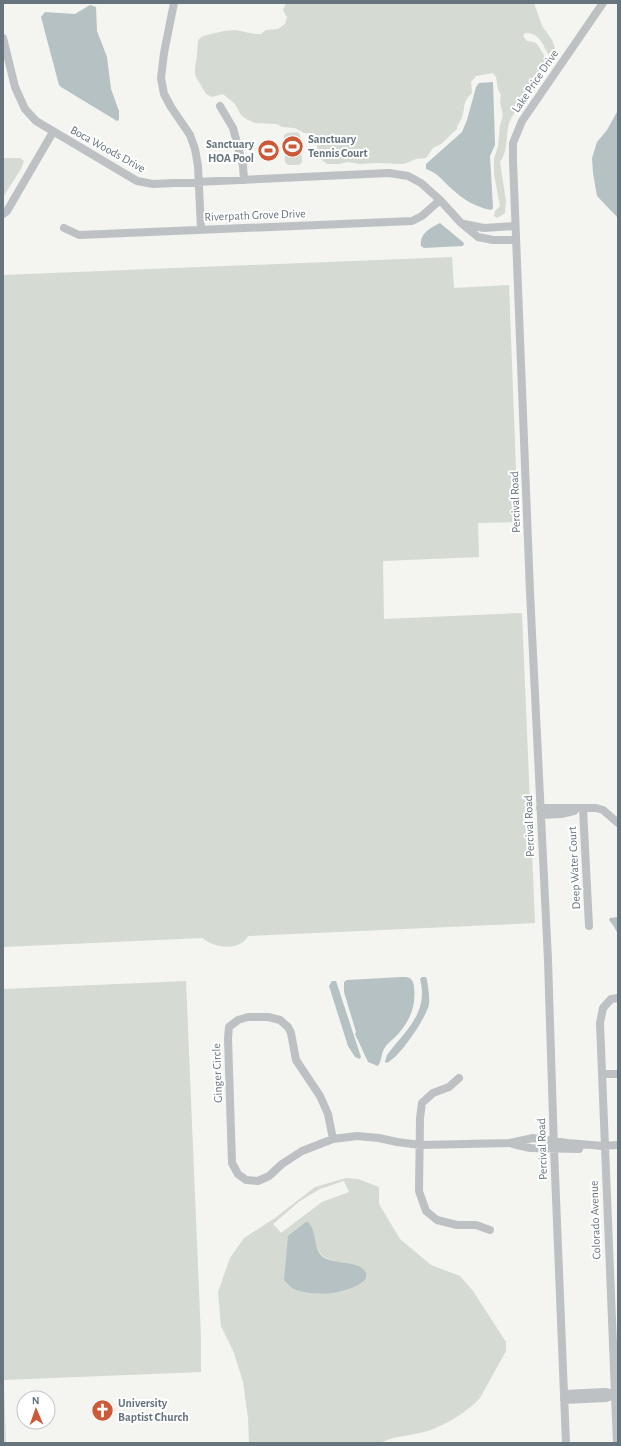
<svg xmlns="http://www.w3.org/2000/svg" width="621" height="1446" viewBox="0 0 621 1446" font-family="'Alegreya Sans',sans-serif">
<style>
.green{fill:#d5dad2;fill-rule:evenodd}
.water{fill:#b6c1c4}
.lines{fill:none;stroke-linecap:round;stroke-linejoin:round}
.minor{stroke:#bdc1c4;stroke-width:8}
.labels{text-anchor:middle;stroke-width:4;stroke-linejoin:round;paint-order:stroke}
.street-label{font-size:12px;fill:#66747e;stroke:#fff}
.poi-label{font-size:12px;font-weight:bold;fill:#66747e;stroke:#fff;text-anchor:start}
</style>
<rect width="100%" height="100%" fill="#f4f4f0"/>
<path class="green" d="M286 3H534L542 26 552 40 555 48V58L552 59C543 49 542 32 525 33L523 36 527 41C538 42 537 44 542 52 545 57 546 59 546 65 533 74 531 86 525 99 521 107 512 114 509 123 505 137 509 149 500 162L506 201 505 213 497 218 494 216 495 211 500 206 494 174V159L498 146 500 125 503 116 500 102 501 95 498 89 496 77 493 73 476 76 471 82 472 93C462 103 466 104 462 117 461 121 457 124 457 129L441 144 433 148 426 158 416 159 404 164 377 163 360 164 347 162 339 164H327L322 160 318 156 317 145 318 139 311 133H304L295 128 282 127 277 124 255 123 246 119 241 115 235 104 223 94 212 97 206 94 195 75V68L197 56 198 40 203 36 224 31 235 30 255 34H261L266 30 278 29 285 24 287 17 283 10Z
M298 132 300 135 302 162 299 165H288L285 162 284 135 287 133Z
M277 144 278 153 261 154 262 145Z
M3 158H20L24 161 21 169 3 197Z
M452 257 454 288 509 285 518 522 478 523 479 557 383 561 384 619 522 613 535 923 248 936C239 952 214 948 202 938L3 947V275Z
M186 981 201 1338V1372L4 1380 6 1443H3V989Z
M346 1178 358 1179 379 1187V1204L400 1239 431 1265 460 1276 473 1291 506 1342V1351L480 1398C466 1413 447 1424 428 1431 412 1436 395 1435 380 1443H249L248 1418 243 1382 234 1353 221 1326 218 1292 230 1258 244 1238 275 1218 315 1187ZM344 1181 349 1192 322 1202 281 1233 273 1224 300 1201 320 1189ZM313 1229C314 1236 314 1244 318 1250 328 1269 363 1257 367 1276 351 1295 334 1293 310 1293L289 1244 288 1236Z"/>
<path class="water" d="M90 5 96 7 97 31 107 57 111 89 119 111V120L117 121 61 87 59 85 41 17 45 12 75 14Z
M493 82 495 145 490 156 493 208 491 210C476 207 464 200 453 190 444 182 438 173 426 169V164L462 132 467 120 476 87 479 83Z
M618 110V218L597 196 593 173 592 158 597 142 607 130Z
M440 223 464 243 463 246 424 248 421 246C419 234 430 228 440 223Z
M618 917V934L613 925 609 920 610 918Z
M402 977C410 977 413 978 414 987 416 1005 411 1019 399 1033 395 1038 388 1042 384 1049 381 1054 382 1060 378 1066L368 1062 355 1034 356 1032 344 992V982L347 980Z
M422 977H426L427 980C428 988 430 996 429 1004 427 1017 398 1060 386 1063L385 1062 387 1055C405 1031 429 1013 420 979Z
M332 981H336L337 984 361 1057 360 1059 355 1057 348 1046 329 986Z
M306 1222H308C310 1225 312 1227 313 1230 316 1241 315 1254 327 1259 338 1264 361 1261 366 1273 368 1277 364 1281 361 1283 345 1295 315 1296 296 1290 291 1288 288 1284 284 1280L288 1236Z"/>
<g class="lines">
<path class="minor" d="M174 3 164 53 161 78 164 94 171 107 190 135 195 149 198 166 201 229
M3 38 15 87 25 109 36 121 137 181 153 184 389 173 408 176 421 183 440 200 461 223 478 237 493 240H516
M220 106 233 128 243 166 244 180
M3 214 7 211 53 132
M464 224 484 228 515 226
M64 228 79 235 412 221 422 216 440 200
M540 808H596L603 810 618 823
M583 809 589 926
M541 815 561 814 574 811
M602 1074H618
M459 1078 449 1087 433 1093 422 1103 420 1118 419 1191 426 1211 437 1220 457 1225H476L490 1230
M333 1139 328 1114 320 1096 296 1060 291 1033 288 1027 280 1020 268 1017H248L238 1020 229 1027 228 1038 232 1163 238 1174 246 1180 258 1181 269 1176 282 1164 302 1151 333 1139 357 1136 379 1138 397 1142 420 1145 510 1143 533 1138 567 1143 604 1146
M513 1144 530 1148 579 1149
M599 1146 618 1145
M564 1394 605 1392 618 1395
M564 1400 606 1398 615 1395
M566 1443 554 1149 548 960 530 592 513 161V143L522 121 603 3
M617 1443 600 1023 603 1008 611 999 618 998"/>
</g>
<defs>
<symbol id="stadium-disc" viewBox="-11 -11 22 22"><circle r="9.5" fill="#cc5938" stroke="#fff"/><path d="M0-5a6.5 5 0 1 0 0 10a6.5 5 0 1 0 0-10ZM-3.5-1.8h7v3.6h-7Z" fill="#fff"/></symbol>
<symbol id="church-disc" viewBox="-11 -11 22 22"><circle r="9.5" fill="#cc5938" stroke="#fff"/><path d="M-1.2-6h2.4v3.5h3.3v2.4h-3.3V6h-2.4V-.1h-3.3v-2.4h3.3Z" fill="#fff"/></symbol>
</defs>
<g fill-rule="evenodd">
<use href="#stadium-disc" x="280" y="134" width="25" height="25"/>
<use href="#stadium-disc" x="256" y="138" width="25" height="25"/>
<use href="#church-disc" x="90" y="1398" width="25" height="25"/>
</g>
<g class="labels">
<g class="street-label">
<text transform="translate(535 81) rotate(-56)" y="4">Lake Price Drive</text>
<text transform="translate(108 149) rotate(29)" y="4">Boca Woods Drive</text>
<text transform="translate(255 215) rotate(-2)" y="4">Riverpath Grove Drive</text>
<text transform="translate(515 502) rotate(-92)" y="4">Percival Road</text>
<text transform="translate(529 826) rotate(-92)" y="4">Percival Road</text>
<text transform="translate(574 868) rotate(-93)" y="4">Deep Water Court</text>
<text transform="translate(217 1073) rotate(-92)" y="4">Ginger Circle</text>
<text transform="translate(542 1149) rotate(-92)" y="4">Percival Road</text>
<text transform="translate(595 1220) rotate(-92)" y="4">Colorado Avenue</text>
</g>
<g class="poi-label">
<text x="308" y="143">Sanctuary<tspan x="308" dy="14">Tennis Court</tspan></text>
<text x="254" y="148" text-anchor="end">Sanctuary<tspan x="254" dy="14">HOA Pool</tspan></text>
<text x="118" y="1407">University<tspan x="118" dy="14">Baptist Church</tspan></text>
</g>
</g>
<rect width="621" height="1446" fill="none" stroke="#66747e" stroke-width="8"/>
<g transform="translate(36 1410) rotate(358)"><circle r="19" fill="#ffffff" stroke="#c2c7cb"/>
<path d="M0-3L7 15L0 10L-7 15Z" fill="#cc5938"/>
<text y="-6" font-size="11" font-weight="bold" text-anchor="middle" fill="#66747e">N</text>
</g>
</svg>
